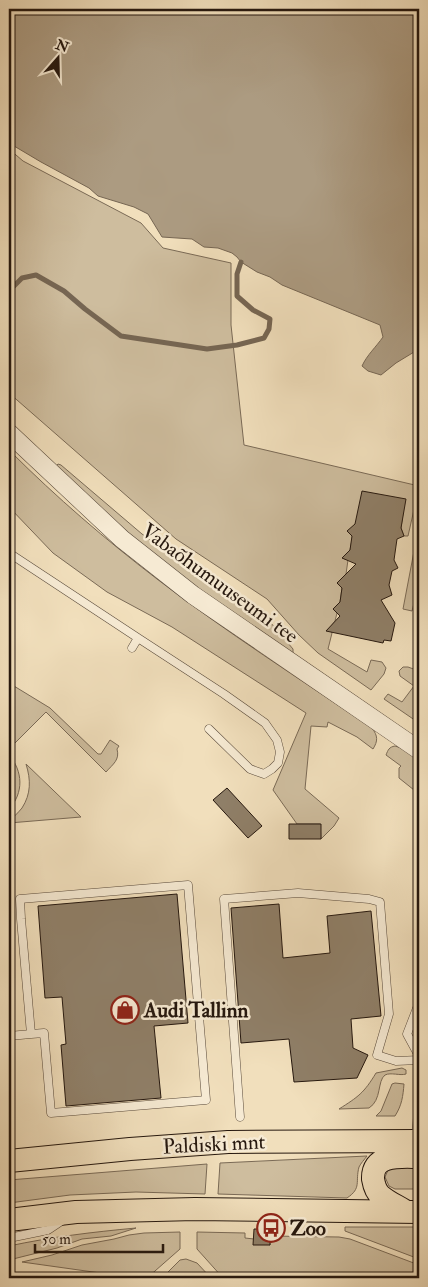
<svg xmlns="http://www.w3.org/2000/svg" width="428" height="1287" viewBox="0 0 428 1287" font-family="'IM FELL Double Pica',serif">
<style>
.green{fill:#cebd9e;stroke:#7a6a56}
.water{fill:#ac9b81;stroke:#766653}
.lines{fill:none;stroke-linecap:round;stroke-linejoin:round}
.stream{stroke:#766653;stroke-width:5}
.building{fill:#8f7f68;stroke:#25170e}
.service-casing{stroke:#58493a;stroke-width:9}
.tertiary-casing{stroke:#58493a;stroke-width:19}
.primary-casing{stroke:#25170e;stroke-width:24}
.service{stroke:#f6ead3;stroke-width:8}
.tertiary{stroke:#f6ead3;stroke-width:18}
.primary{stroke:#f1dfbc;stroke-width:22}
.labels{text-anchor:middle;stroke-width:5;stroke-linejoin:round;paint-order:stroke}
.street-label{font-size:21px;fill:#25170e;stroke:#f6ead3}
.poi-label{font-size:21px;font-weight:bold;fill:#25170e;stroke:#f6ead3;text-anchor:start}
</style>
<rect width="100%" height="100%" fill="#f1dfbc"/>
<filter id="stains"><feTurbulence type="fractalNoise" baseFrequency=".004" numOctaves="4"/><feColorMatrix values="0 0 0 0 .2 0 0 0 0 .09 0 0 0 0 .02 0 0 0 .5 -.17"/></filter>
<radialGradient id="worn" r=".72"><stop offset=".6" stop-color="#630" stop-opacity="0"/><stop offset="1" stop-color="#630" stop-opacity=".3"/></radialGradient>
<path class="green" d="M9 149 23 161 141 223 163 248 231 263V325L244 445 419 486V492H418L408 536H404L401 528 405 499 355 524 350 550 342 558 348 560 346 574 337 583 342 588 340 602 333 609 337 613 335 621 329 629 332 633 328 649 367 672 371 660 382 662 386 668 384 674 371 690 318 653 299 635 267 599 176 539 9 393Z
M11 452C56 497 106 540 157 579 226 632 300 679 372 728 378 736 378 741 373 749L357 737 328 722 327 727 311 726 305 789 339 818 334 826 321 839 320 824H297L273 790 306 713 172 627 107 592 53 553 9 507V454Z
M58 464 61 465 142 534 183 564 241 598 265 616 293 649V654C264 634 234 614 205 593 152 555 102 512 56 466Z
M419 525V583L412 611 403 609Z
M403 667H408L419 671V723L384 699 388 694 402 702 414 686 400 676 399 671Z
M9 683 50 708 98 754H101L110 740 119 746 117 749C120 760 113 764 106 772L46 712 13 745 9 742Z
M395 746 401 748 419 760V794L399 778V768L401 766 386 755C388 750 389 747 395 746Z
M9 755C23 771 24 793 9 809Z
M26 764 81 817 9 823C12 818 18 813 22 808 31 794 31 780 26 764Z
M402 1068 406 1070V1074C400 1076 391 1072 385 1075 377 1081 382 1100 369 1108L339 1109C358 1097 364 1093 376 1073Z
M395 1083 404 1084C403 1096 402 1105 395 1116H376L381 1111 392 1084Z
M367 1156C364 1160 361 1163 359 1167 355 1182 362 1188 347 1198L218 1194 220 1163Z
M207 1164 205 1194 136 1192 70 1195 9 1203V1180Z
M419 1165V1189H395L389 1186 385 1177 389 1168Z
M345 1227H419V1259L345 1231Z
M136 1228 111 1236 82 1239 57 1248 9 1260V1246C51 1237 93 1232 136 1228Z
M180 1232V1249L147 1278H136L22 1262 52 1255 82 1245 114 1239 129 1235 144 1233Z
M197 1232 245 1233V1238L254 1239 270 1245V1236L339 1237 350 1239 419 1265V1278H223L197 1249Z
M186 1259 197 1263 211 1278H162L180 1260Z"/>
<path class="water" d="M9 9H419V349L396 363 381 375 368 371 362 366C367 355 376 347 383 337L380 325 282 285 270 277 257 272 241 262 237 257 232 253 218 248 204 247 192 239 162 237 148 214 134 207 98 196 89 188 41 162 9 143Z"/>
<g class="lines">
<path class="stream" d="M9 291 22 278 36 275 64 291 85 309 121 336 207 349 237 345 264 338 269 329 270 319 253 310 237 296V274L241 262"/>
</g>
<path class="building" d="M362 491 406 499 401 528 404 536 397 539 394 560 398 568 392 571 389 585 392 595 381 600 395 623 391 641 384 640 383 643 326 631 340 616 333 609 340 602 342 588 337 583 356 564 342 558 350 550 352 536 347 531 355 524Z
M227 788 262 826 248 838 213 800Z
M289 824H321V839H289Z
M177 894 188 1023 154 1026 161 1098 66 1106 61 1045 66 1044 62 997 45 998 38 906Z
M279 904 283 958 330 953 327 916 371 911 381 1016 351 1019 353 1048 368 1055 357 1078 294 1082 289 1039 241 1043 231 908Z
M254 1229H270V1245H253Z"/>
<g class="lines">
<defs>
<path id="service" d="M9 553 138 638
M132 648 138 638 224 694 265 723 277 740 280 752 278 763 272 769 264 774 250 769 209 729
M419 1003 407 1034 419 1056
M9 1036 31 1034 21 919 20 899 188 885 206 1100 51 1113 44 1033 31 1034
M240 1117 224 899 298 893 369 899 380 902 389 1014 377 1055 396 1061 419 1060
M416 1140 419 1097
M9 1238 48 1230 63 1220"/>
<path id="tertiary" d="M9 433 122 539 193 595 419 750"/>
<path id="primary" d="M9 1161 130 1149 228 1142 419 1141
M405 1211C397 1206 388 1202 381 1196 376 1192 374 1185 373 1179 372 1153 402 1157 419 1157
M9 1220 76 1212 195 1209 419 1212"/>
</defs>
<use href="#service" class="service-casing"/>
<use href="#tertiary" class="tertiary-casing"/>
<use href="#primary" class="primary-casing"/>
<use href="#service" class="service"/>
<use href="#tertiary" class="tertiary"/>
<use href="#primary" class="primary"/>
</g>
<defs>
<symbol id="shop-ring" viewBox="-11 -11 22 22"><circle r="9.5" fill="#f6ead3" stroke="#8f2418" stroke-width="1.5"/><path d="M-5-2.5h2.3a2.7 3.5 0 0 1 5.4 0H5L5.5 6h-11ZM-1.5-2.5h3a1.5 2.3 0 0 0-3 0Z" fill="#8f2418"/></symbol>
<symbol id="bus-ring" viewBox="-11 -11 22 22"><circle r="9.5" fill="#f6ead3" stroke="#8f2418" stroke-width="1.5"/><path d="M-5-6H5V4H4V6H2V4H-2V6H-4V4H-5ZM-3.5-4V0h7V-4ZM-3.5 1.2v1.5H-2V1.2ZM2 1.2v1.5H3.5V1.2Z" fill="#8f2418"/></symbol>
</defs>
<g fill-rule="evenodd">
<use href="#shop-ring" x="109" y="994" width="32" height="32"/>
<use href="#bus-ring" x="255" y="1212" width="32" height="32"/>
</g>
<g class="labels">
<g class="street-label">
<text transform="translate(220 583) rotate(36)" y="7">Vabaõhumuuseumi tee</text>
<text transform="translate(214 1144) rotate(-3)" y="7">Paldiski mnt</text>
</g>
<g class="poi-label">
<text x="144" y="1017">Audi Tallinn</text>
<text x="290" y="1235">Zoo</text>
</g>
</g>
<rect width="428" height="1287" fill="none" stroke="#f1dfbc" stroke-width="30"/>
<rect x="10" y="10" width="408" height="1267" fill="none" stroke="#25170e" stroke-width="2.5"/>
<rect x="15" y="15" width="398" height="1257" fill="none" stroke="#25170e"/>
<g transform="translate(58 58) rotate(20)" stroke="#f6ead3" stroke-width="4" paint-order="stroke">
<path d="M0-4L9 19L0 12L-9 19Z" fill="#25170e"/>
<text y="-8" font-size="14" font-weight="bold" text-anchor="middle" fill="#25170e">N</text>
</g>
<path d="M35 1244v8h128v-8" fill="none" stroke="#25170e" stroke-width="2.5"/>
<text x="42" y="1244" font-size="15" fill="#25170e" stroke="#f6ead3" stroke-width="4" paint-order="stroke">50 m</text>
<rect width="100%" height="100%" filter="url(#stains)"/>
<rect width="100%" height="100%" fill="url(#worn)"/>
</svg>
